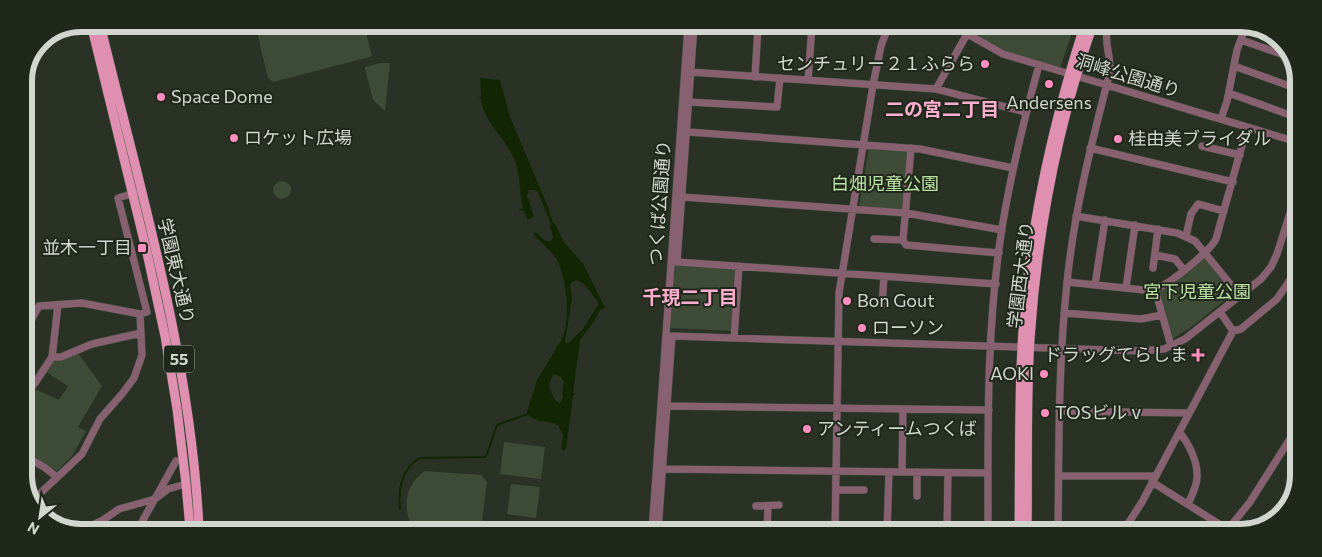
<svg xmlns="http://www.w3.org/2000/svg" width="1322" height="557" viewBox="0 0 1322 557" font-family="Commissioner,'Noto Sans JP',sans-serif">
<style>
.green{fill:#3e4b37}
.water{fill:#122604;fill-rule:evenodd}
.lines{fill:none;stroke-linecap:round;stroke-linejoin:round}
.stream{stroke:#122604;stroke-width:2}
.minor-casing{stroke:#475043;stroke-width:8}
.major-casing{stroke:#475043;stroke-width:10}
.minor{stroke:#886170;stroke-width:7}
.major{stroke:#df90b0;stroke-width:9}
.poi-dot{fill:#fe8ebe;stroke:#20281b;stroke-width:2}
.labels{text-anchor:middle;stroke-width:4;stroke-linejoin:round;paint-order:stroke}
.shield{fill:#20281b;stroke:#9ca298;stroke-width:1}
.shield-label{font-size:16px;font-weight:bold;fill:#d1d7ce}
.poi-label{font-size:18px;fill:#d1d7ce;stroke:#20281b;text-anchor:start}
.street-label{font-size:18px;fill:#d1d7ce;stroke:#20281b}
.park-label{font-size:18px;fill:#bce3a6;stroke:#20281b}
.neighbourhood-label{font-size:19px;font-weight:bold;fill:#feafce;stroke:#20281b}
.rim{fill:none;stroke:#d1d7ce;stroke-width:6}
</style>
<rect width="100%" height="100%" fill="#293225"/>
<path class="green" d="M255 24 364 25 372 56 370 57 273 82 268 78Z
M961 27H1074L1060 68 1009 53Z
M380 63H390L385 111 373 100 365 69V67Z
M869 147 907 150 909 152 902 211 859 207Z
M273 190a9 9 0 1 1 18 0a9 9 0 1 1-18 0Z
M1203 257H1206L1234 293 1190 328 1172 339 1158 292Z
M675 264 734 268 736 271 732 331 670 328Z
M78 353 102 386 78 427 86 431 72 456 57 471 24 452V399L35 389 59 400 68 386 46 372 53 360Z
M504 442 545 447 541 479 500 474Z
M425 471 481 475 487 482 481 530H414C402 511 404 484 425 471Z
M511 484 540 487 536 518 507 514Z"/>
<path class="water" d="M480 78 500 80 510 117 548 207 553 223H555L563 241 584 265 605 308 600 310 593 323 580 340 573 393H575L573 396 566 448 564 451 561 448 563 435 558 425C548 420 532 424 527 412L537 380 556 349 555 348C573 335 568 279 557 260 551 250 541 243 533 234L536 232 544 240 551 242 553 237 550 225 551 224 538 192 534 190H529L527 195 534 217 528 220 523 210 520 211 519 209 523 208C519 192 521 176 515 161 507 139 483 122 481 99L479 98 481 96ZM577 280 585 285 598 302V305L583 329 567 344 565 341 572 299 570 285 572 282ZM553 374 561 377 564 381 562 393 563 398 560 403C554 401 555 399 552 394 547 383 550 385 553 374Z"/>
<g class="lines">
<path class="stream" d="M400 509C398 489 401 469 420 458L486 457 497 425 528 414"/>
<defs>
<path id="minor" d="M694 26 677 262 996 284
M955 27 1003 54 1297 142
M1241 40 1290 57
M1234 66 1298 89
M690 72 936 89 1025 112
M755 77 758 26
M808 80 812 26
M936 89 967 34
M1229 93 1298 118
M689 102 777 107 780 78
M1221 119 1227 101 1237 50 1245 28
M688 132 920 149 1013 168
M1202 146 1240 155
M911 148 903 240 906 245 999 253
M1090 148 1233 182
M682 197 906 213 1002 230
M1076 216 1177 233 1195 241 1240 296
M1186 236 1191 214 1198 204 1224 211
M874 239 903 240
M1155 255 1175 259 1184 270
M1153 268 1158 229
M1067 282 1144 290C1147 290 1152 290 1155 289 1169 285 1210 251 1216 239L1247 127
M1095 285 1105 220
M1126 288 1135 225
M1155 289 1171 346
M882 305 884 277
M1064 313 1141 319 1162 315
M1233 331 1241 329 1277 299 1296 271
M24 333 39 306 82 303 140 314 147 312 118 198 141 191
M734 338 739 266
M52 357H61L92 344 141 333
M24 396 35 383 52 357 58 305
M667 406 989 410
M1059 411 1189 413
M1180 433C1189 444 1198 462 1197 477 1197 486 1192 495 1188 504
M24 456 44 467 57 477
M663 469 988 473
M902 472 903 409
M1059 476H1156
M1152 482 1227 529 1238 533
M836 490H864
M917 496V472
M32 501 82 454 100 419 122 394 134 378 142 355 140 314
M756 506 779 505
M85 529 103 520 119 509 155 499 168 489 186 484
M138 529 176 461
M652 531 688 26
M658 531 672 336 1141 351 1164 349 1185 339 1261 279 1271 267 1277 254 1297 191
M767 532 768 506
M835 532 839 293 873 85 881 46 888 27
M887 532 889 472
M947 532 948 473
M988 532C988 431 986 329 1002 228 1011 173 1024 119 1039 65
M1058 533C1059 449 1058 366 1067 283 1074 211 1092 141 1110 72 1111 56 1104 43 1107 27
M1122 533 1142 502 1233 331 1220 312
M1225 533 1250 502 1295 431"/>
<path id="major" d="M91 24 147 253 165 336 177 409 186 484 190 529
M100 24C140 190 191 357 199 529
M1019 532C1020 453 1018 373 1026 294 1035 202 1056 114 1084 27
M1027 532C1028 468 1026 403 1030 339 1037 233 1057 128 1092 27"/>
</defs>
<use href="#minor" class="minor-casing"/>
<use href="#major" class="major-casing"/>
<use href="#minor" class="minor"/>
<use href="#major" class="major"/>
</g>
<g class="poi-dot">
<circle cx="985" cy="64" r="5"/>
<circle cx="1049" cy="84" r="5"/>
<circle cx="161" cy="97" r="5"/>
<circle cx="234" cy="138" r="5"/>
<circle cx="1118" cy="139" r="5"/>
<rect x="137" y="243" width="10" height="10" rx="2.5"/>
<circle cx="847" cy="301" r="5"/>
<circle cx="862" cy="328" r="5"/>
<path d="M1195.5 347.5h5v5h5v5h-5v5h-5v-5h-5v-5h5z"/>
<circle cx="1044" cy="374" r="5"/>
<circle cx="1045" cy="413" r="5"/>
<circle cx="807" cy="429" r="5"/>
</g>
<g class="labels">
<rect class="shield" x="164" y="345.5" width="30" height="27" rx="4"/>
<g class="shield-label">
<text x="179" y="365">55</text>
</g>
<g class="poi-label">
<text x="975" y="70" text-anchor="end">センチュリー２１ふらら</text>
<text x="171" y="103">Space Dome</text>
<text x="1049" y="109" text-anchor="middle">Andersens</text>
<text x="244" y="144">ロケット広場</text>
<text x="1128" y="145">桂由美ブライダル</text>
<text x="132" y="254" text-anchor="end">並木一丁目</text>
<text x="857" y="307">Bon Gout</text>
<text x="872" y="334">ローソン</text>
<text x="1188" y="361" text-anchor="end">ドラッグてらしま</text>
<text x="1034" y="380" text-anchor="end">AOKI</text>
<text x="1055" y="419">TOSビルⅴ</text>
<text x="817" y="435">アンティームつくば</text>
</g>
<g class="street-label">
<text transform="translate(1128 76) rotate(17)" y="6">洞峰公園通り</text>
<text transform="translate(660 203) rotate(-86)" y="6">つくば公園通り</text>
<text transform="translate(176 271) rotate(77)" y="6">学園東大通り</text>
<text transform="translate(1021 275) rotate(-83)" y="6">学園西大通り</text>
</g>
<g class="park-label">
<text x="885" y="190">白畑児童公園</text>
<text x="1197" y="298">宮下児童公園</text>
</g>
<g class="neighbourhood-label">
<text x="942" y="116">二の宮二丁目</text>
<text x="690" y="304">千現二丁目</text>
</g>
</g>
<path d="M0 0H1322V557H0ZM81 32H1241A49 49 0 0 1 1290 81V475A49 49 0 0 1 1241 524H81A49 49 0 0 1 32 475V81A49 49 0 0 1 81 32Z" fill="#20281b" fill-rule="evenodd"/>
<path class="rim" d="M81 32H1241A49 49 0 0 1 1290 81V475A49 49 0 0 1 1241 524H81A49 49 0 0 1 32 475V81A49 49 0 0 1 81 32Z"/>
<g transform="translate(40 517) rotate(210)" stroke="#20281b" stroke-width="4" paint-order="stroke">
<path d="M0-4L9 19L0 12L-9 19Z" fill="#d1d7ce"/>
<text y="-8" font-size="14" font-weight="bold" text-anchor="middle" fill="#d1d7ce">N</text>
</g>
</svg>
